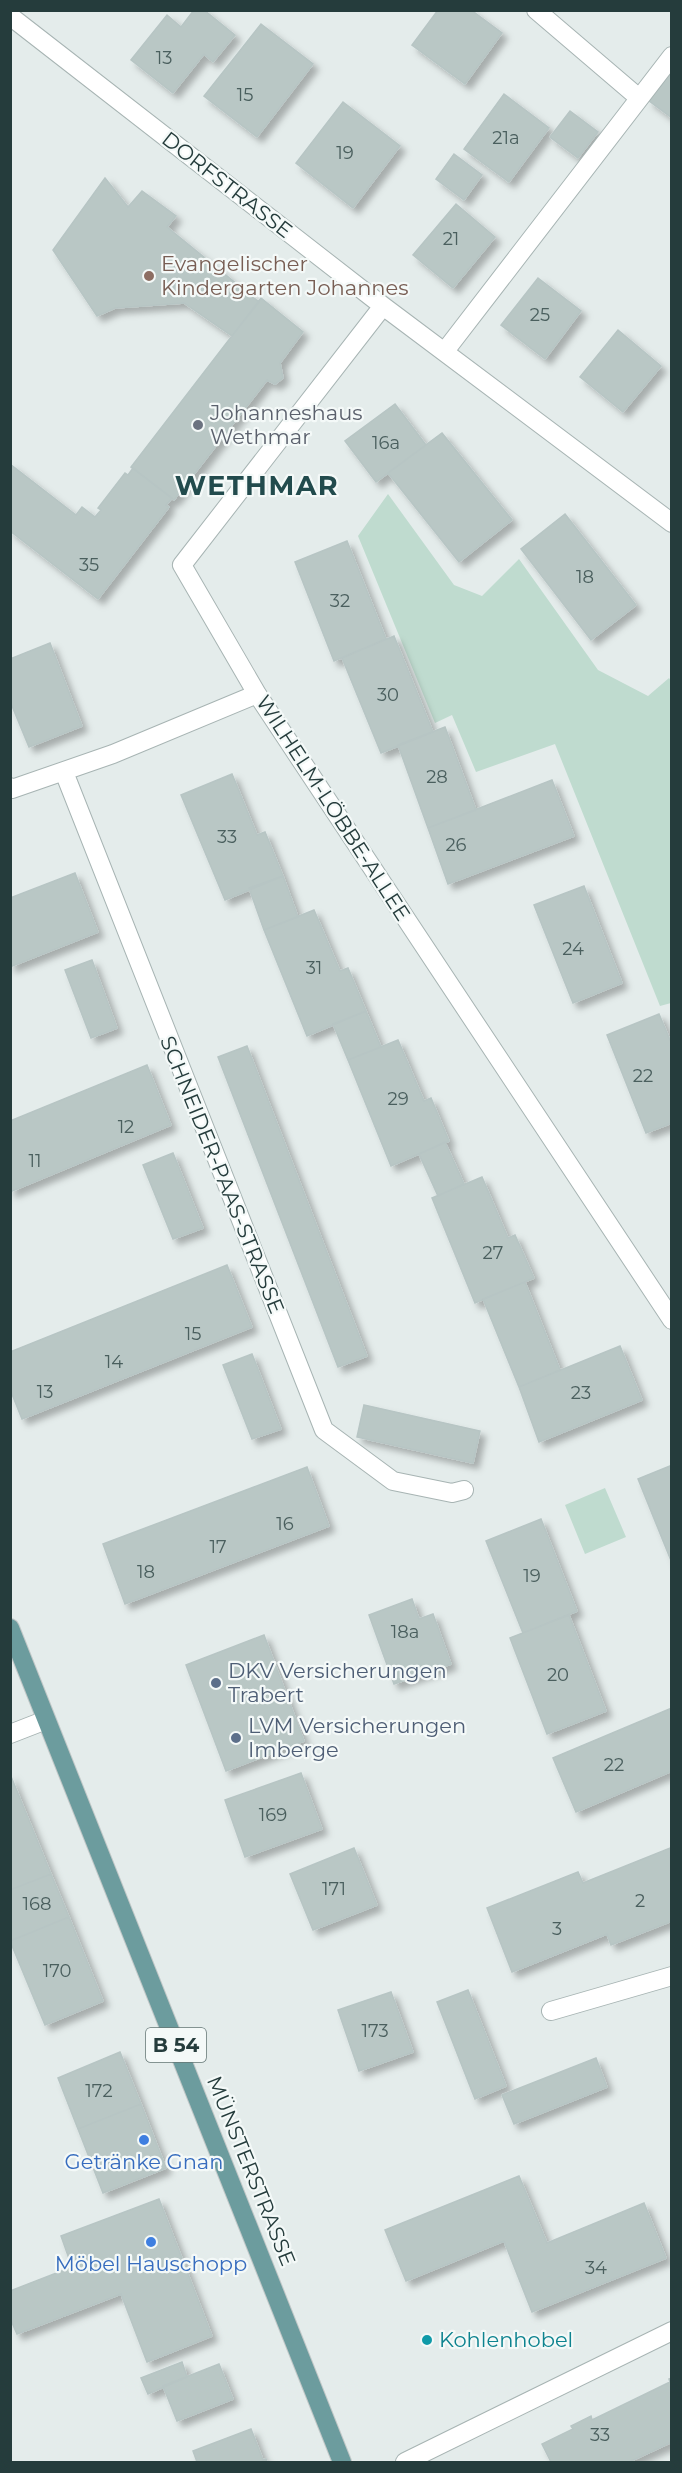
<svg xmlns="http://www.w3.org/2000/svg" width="682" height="2473" viewBox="0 0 682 2473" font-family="Montserrat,sans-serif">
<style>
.green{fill:#bfdbcf}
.building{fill:#b9c7c5;stroke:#b7c5c4;stroke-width:1.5;filter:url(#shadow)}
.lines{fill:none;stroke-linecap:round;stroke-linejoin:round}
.lane-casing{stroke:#a7b4b3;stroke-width:20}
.street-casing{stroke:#a7b4b3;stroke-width:20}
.primary-casing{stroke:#c2c8c8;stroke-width:20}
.lane{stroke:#fff;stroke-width:18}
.street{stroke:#fff;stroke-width:18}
.primary{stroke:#6c9c9e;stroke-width:18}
.education-dot{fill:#8d6e63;stroke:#f4f9f8;stroke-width:2}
.worship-dot{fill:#6b7280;stroke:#f4f9f8;stroke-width:2}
.service-dot{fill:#5c6f8a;stroke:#f4f9f8;stroke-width:2}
.shop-dot{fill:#3f7fe0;stroke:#f4f9f8;stroke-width:2}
.culture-dot{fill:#0f9aa8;stroke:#f4f9f8;stroke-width:2}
.labels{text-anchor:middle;stroke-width:4.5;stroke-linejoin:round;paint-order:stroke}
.number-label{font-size:18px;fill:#4a5f5e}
.shield{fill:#f4f9f8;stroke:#637574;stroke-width:1.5}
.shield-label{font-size:20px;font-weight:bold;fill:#253c3c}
.street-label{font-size:21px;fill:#253c3c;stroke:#f4f9f8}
.education-label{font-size:21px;fill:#785e54;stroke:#f4f9f8;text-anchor:start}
.worship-label{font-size:21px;fill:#5b616d;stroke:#f4f9f8;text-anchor:start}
.service-label{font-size:21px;fill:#4e5e75;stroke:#f4f9f8;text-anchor:start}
.shop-label{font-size:21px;fill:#366cbe;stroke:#f4f9f8}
.culture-label{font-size:21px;fill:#0d838f;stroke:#f4f9f8;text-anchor:start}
.district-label{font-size:27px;font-weight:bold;letter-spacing:1.5px;fill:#224b4d;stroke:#f4f9f8}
</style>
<defs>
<filter id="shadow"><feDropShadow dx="5.5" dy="5.5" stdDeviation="3" flood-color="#0004"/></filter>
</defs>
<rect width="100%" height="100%" fill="#e4eceb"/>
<path class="green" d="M388 494 454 585 482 596 519 559 598 670 648 696 669 678 671 681V1003L660 1006 555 744 476 772 452 715 435 723 358 536Z
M605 1488 626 1537 585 1554 565 1505Z"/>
<path class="building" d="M194 10H204L235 35 213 62 204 54 173 93 131 60 167 15 181 27Z
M438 10H471L502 33 465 84 412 45Z
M261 24 313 64 257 137 204 96Z
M672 68V118L648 100Z
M504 94 549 128 509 182 464 149Z
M343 102 400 146 353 208 296 163Z
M570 111 598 132 578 158 550 137Z
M454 154 482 175 464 200 436 179Z
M105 178 128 207 142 191 176 216 167 227 259 302 232 336 184 303 115 308 97 316 53 250Z
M456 204 495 237 453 288 413 255Z
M538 278 581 311 545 359 501 325Z
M261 298 303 332 280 363 283 378 275 384 267 380 174 500 131 467Z
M618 330 661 366 623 412 580 377Z
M395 404 426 445 376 482 345 441Z
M442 433 512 520 459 562 388 473Z
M10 464 76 515 82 507 95 517 101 510 98 508 125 473 128 475 133 468 172 498 166 505 169 507 98 599 10 531Z
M565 514 636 605 591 640 521 549Z
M347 541 386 639 334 661 295 562Z
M394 636 433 732 381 753 342 658Z
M50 643 82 726 29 747 10 701V659Z
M445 727 476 810 428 828 398 745Z
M232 774 257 835 265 832 283 876 225 900 181 795Z
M552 780 574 836 448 884 428 828Z
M75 873 98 932 10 967V898Z
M283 876 298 917 264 930 249 888Z
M584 886 622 983 573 1003 534 905Z
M314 910 340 971 348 968 366 1011 307 1036 264 930Z
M92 960 117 1028 91 1038 65 970Z
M366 1011 381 1047 348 1060 333 1024Z
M659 1014 672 1045V1123L646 1133 607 1035Z
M398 1040 424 1101 431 1098 449 1141 391 1166 348 1060Z
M247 1046 367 1356 338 1367 218 1057Z
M147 1065 171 1125 10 1192V1121Z
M445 1142 464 1184 438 1196 419 1154Z
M173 1153 203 1228 173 1239 143 1165Z
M482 1177 508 1238 515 1235 534 1278 475 1303 432 1198Z
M227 1265 252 1327 22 1419 10 1389V1352Z
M525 1282 560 1370 519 1387 483 1299Z
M620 1346 642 1400 539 1442 519 1387Z
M252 1354 281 1429 252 1439 223 1365Z
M364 1405 480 1431 473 1463 357 1437Z
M672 1465V1563L638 1479Z
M307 1467 329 1526 125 1604 103 1544Z
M541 1519 577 1611 523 1633 486 1541Z
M412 1599 419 1619 433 1614 451 1664 394 1684 369 1615Z
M569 1615 606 1711 547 1734 510 1638Z
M264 1635 304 1741 226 1771 186 1665Z
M672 1708V1771L576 1812 553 1758Z
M301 1773 322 1829 245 1857 225 1800Z
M10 1774 51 1874 10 1890Z
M354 1848 377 1905 313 1930 290 1874Z
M670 1848 672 1921 611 1945 607 1934 512 1972 487 1908 578 1872 583 1883Z
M51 1874 69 1917 10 1941V1890Z
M69 1917 103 2001 45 2025 10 1941Z
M468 1990 506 2086 475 2099 437 2002Z
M391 1992 413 2052 359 2071 338 2010Z
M120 2052 141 2104 78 2129 58 2078Z
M596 2058 607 2087 514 2124 502 2095Z
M141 2104 166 2168 103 2193 78 2129Z
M519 2176 547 2243 644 2203 666 2258 532 2312 504 2241 406 2281 385 2230Z
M159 2199 212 2336 147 2362 121 2294 17 2334 10 2318V2291L72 2267 61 2236Z
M182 2362 187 2377 148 2394 141 2378Z
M219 2364 233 2399 177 2421 163 2386Z
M672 2378V2442L629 2462H551L542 2444 573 2429 571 2426 591 2416 592 2420 670 2382 669 2379Z
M251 2429 263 2460 266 2459 267 2462H197L193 2451Z"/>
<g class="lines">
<defs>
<path id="lane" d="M536 10 639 98
M445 351 672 56
M10 1734 46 1720"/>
<path id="street" d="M10 16 383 306 672 523
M383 306 182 565 257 694 672 1320
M64 772 324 1430 393 1481 452 1493 464 1490
M10 787 12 789 113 754 257 694
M551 2011 672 1976
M405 2462 672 2331"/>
<path id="primary" d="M10 1628 342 2462"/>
</defs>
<use href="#lane" class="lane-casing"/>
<use href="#street" class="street-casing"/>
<use href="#primary" class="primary-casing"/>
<use href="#lane" class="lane"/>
<use href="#street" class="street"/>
<use href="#primary" class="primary"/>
</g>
<circle class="education-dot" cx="149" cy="276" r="6"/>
<circle class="worship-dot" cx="198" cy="425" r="6"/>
<g class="service-dot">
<circle cx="216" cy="1683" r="6"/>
<circle cx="236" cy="1738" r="6"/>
</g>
<g class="shop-dot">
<circle cx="144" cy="2140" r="6"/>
<circle cx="151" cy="2242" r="6"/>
</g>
<circle class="culture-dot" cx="427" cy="2340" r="6"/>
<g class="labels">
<g class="number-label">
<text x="164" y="64">13</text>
<text x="245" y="101">15</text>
<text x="506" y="144">21a</text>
<text x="345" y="159">19</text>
<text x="451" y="245">21</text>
<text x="540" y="321">25</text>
<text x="386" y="449">16a</text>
<text x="89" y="571">35</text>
<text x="585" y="583">18</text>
<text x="340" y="607">32</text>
<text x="388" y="701">30</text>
<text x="437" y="783">28</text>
<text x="227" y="843">33</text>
<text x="456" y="851">26</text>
<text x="573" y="955">24</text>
<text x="314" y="974">31</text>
<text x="643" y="1082">22</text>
<text x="398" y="1105">29</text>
<text x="126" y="1133">12</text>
<text x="35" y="1167">11</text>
<text x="493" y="1259">27</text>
<text x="193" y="1340">15</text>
<text x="114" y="1368">14</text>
<text x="45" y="1398">13</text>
<text x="581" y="1399">23</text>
<text x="285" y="1530">16</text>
<text x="218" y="1553">17</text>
<text x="146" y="1578">18</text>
<text x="532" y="1582">19</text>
<text x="405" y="1638">18a</text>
<text x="558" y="1681">20</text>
<text x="614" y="1771">22</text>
<text x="273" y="1821">169</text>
<text x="334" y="1895">171</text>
<text x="640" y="1907">2</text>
<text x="37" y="1910">168</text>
<text x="557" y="1935">3</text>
<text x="57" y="1977">170</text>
<text x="375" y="2037">173</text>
<text x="99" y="2097">172</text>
<text x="596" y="2274">34</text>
<text x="600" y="2441">33</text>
</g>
<rect class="shield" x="146" y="2028" width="60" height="34" rx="4.5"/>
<g class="shield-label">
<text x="176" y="2052">B 54</text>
</g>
<g class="street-label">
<text transform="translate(227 185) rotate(38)" y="7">DORFSTRASSE</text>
<text transform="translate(333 808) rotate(57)" y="7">WILHELM-LÖBBE-ALLEE</text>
<text transform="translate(222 1175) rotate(68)" y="7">SCHNEIDER-PAAS-STRASSE</text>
<text transform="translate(251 2171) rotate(68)" y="7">MÜNSTERSTRASSE</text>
</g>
<g class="education-label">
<text x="161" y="271">Evangelischer<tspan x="161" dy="24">Kindergarten Johannes</tspan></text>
</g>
<g class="worship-label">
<text x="210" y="420">Johanneshaus<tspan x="210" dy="24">Wethmar</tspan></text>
</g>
<g class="service-label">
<text x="228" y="1678">DKV Versicherungen<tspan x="228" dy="24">Trabert</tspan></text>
<text x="248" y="1733">LVM Versicherungen<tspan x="248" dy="24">Imberge</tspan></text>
</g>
<g class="shop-label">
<text x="144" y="2169">Getränke Gnan</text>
<text x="151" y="2271">Möbel Hauschopp</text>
</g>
<g class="culture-label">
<text x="439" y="2347">Kohlenhobel</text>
</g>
<g class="district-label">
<text x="257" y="495">WETHMAR</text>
</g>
</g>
<rect width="682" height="2473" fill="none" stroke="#253c3c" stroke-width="24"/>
</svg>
